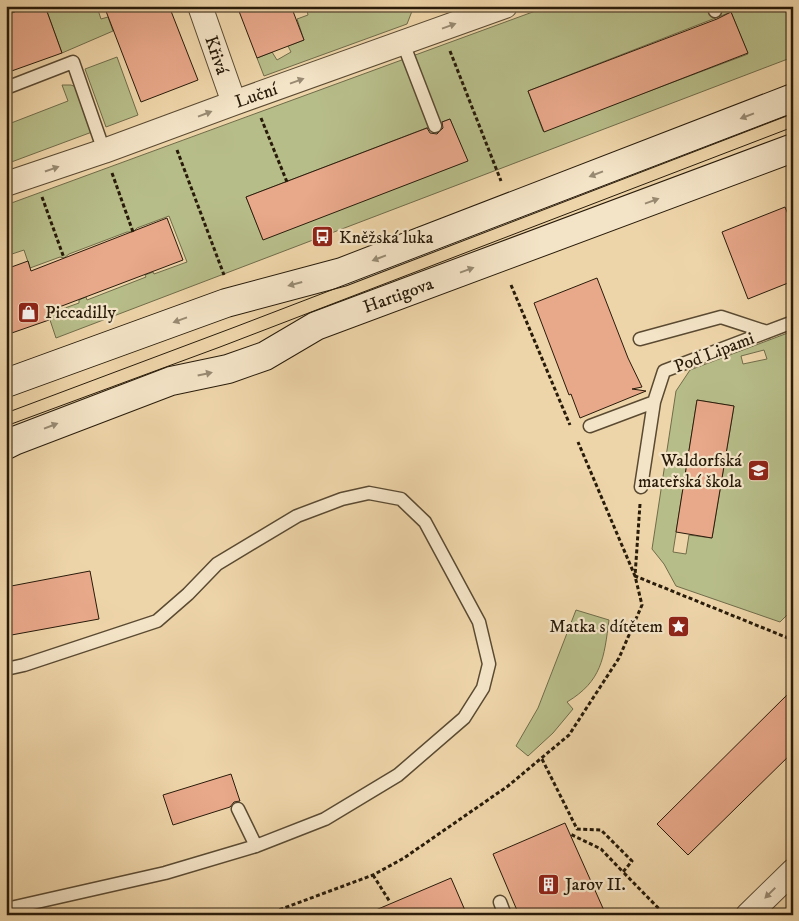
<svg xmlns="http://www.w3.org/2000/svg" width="799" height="921" viewBox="0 0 799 921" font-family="'IM FELL DW Pica',serif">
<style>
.green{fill:#b7bd89;stroke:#706c4a;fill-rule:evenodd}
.building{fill:#e8a88a;stroke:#281b0a}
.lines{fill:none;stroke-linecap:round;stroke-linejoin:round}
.lane-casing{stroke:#5a4a32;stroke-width:15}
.street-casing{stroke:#5a4a32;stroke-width:26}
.secondary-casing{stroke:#281b0a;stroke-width:30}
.path{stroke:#281b0a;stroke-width:3;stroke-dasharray:4 2.5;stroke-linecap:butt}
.lane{stroke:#f4e4c7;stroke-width:12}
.street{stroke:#f4e4c7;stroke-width:24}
.secondary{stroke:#f4e4c7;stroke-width:28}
.tram{stroke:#281b0a;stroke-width:1}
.oneway{fill:#988a72}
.labels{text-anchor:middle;stroke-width:4.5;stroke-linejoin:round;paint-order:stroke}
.street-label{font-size:18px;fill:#281b0a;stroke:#f4e4c7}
.poi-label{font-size:18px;fill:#281b0a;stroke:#f4e4c7;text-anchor:start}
</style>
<rect width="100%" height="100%" fill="#eed5a9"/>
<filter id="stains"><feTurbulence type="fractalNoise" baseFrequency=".004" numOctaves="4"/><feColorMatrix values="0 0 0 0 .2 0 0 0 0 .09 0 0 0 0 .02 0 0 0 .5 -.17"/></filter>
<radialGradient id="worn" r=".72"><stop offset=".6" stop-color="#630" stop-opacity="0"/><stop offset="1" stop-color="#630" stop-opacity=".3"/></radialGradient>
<path class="green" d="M45 6H99L97 7 101 19 108 17 113 31 62 53Z
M306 6H414L407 24 264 76 257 58 272 52 277 60 291 52 288 46 304 40 297 19 308 15Z
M549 6H793V57L56 338 48 314 79 303V300L86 297 87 300 146 277 145 275 153 272 154 274 187 262 169 216 137 228 133 232H127L69 254 64 258 60 257 30 268 24 250 6 256V205ZM731 12 748 54 543 131 528 91ZM450 119 467 161 263 239 246 197Z
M117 57 138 115 106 127 85 69Z
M62 85H71L76 87 92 132 6 164V125L68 101Z
M793 331V609L780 622 676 586 664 564 652 549 676 391 690 370ZM764 350 767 359 743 364 741 356ZM697 400 734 406 712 538 689 535 686 554 673 552Z
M576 610 609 620C604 658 602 681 567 702L573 709 553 733 528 756 516 746 538 708Z"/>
<path class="building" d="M17 6H45L62 53 6 73V15L15 12Z
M104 6H169L198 80 141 102Z
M237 6H291L304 40 257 58Z
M731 12 748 53 544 132 528 91 717 19Z
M450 119 468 161 263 240 246 197 427 128 430 133 437 134 443 128 442 122Z
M785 207 793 226V281L748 299 722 232Z
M167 218 183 260 46 312 49 320 6 335V269L28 261 31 271Z
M597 278 628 358 642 387 632 389 646 391 580 418 571 394 569 395 534 303Z
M697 400 734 406 712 538 676 532Z
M90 571 99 619 6 636V587Z
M793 689V752L688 855 657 824Z
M231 774 240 801 234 802 230 807 173 825 163 795Z
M565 823 606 915H519L493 854Z
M451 878 467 915H364Z"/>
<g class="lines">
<defs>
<path id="lane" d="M714 6 715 11
M6 7 9 6
M403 43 435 126
M6 88 73 62 104 151
M640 339 721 317 767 332
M590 426 654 402
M641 487 654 402 664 371 793 322
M6 669 24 665 157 621 188 594 217 564 297 516 342 499 369 493 401 499 425 522 479 622 489 664 483 688 464 718 398 775 325 819 256 846 165 873 6 909
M238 809 256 846
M500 902 505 915"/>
<path id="street" d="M200 6 234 103
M6 184 104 151 234 103 505 6
M748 915 793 871"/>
<path id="secondary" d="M6 383 226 303 342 272 793 98
M6 445 14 441 171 381 228 369 265 356 316 326 793 148"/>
</defs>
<use href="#lane" class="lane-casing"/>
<use href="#street" class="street-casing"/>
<use href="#secondary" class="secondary-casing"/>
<path class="path" d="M791 6 793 7
M450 51 501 181
M261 118 287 182
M177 150 224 275
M112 173 133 232
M42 197 64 258
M511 285 570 425
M640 504 635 576 793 640
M542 759 577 829 601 830 632 861 623 872 601 849 570 834
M624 873 665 915
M373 875 390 902
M254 915 276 911 373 875 404 858 508 786 569 735 619 658 642 605 635 576 578 442"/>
<use href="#lane" class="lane"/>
<use href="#street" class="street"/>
<use href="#secondary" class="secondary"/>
<path class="tram" d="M6 413 235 327 793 113
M6 426 220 347 793 127"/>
</g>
<defs><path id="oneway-solid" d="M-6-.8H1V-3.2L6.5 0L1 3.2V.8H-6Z" transform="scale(1.25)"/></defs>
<g class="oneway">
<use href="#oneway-solid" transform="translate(449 26) rotate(-20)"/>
<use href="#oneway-solid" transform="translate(297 81) rotate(-20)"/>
<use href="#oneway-solid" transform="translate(205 114) rotate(-21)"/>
<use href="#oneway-solid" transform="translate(747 116) rotate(159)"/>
<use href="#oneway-solid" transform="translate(52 169) rotate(-19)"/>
<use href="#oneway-solid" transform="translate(596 174) rotate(159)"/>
<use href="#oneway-solid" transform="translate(652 201) rotate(-20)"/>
<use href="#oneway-solid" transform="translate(379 258) rotate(159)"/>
<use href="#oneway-solid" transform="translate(467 270) rotate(-20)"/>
<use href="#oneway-solid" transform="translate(295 284) rotate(165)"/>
<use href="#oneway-solid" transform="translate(180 320) rotate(160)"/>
<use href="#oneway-solid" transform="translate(205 374) rotate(-12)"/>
<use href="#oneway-solid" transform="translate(51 426) rotate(-21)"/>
<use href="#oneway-solid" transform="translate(770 893) rotate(135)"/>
</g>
<defs>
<symbol id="bus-square" viewBox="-11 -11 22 22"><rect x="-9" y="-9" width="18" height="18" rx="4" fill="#8f2418" stroke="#f4e4c7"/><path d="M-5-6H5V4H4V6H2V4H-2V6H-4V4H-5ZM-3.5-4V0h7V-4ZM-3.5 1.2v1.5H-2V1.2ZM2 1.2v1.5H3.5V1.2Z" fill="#fff"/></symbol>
<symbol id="shop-square" viewBox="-11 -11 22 22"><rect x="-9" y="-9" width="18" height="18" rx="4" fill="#8f2418" stroke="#f4e4c7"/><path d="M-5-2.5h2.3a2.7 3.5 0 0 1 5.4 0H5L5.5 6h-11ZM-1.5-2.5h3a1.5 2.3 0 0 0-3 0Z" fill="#fff"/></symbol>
<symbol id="school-square" viewBox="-11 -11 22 22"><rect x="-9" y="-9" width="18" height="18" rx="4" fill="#8f2418" stroke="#f4e4c7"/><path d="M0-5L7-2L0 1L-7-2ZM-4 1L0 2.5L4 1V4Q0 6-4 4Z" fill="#fff"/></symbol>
<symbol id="sight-square" viewBox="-11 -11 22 22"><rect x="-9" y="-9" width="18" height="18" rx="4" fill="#8f2418" stroke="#f4e4c7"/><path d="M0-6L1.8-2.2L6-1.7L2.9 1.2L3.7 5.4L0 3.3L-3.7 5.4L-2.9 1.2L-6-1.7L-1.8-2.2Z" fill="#fff"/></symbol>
<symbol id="building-square" viewBox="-11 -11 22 22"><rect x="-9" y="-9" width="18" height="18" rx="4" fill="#8f2418" stroke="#f4e4c7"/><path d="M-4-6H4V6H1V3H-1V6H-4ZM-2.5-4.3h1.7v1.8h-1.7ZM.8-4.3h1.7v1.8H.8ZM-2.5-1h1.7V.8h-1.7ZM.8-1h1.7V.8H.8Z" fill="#fff"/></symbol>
</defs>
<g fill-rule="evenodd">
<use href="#bus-square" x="310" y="224" width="25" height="25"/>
<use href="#shop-square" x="16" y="300" width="25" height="25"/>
<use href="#school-square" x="746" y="458" width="25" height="25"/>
<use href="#sight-square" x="666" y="614" width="25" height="25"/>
<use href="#building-square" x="536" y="872" width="25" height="25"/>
</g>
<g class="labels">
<g class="street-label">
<text transform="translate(217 55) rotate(71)" y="6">Křivá</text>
<text transform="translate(256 95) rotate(-19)" y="6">Luční</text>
<text transform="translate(398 295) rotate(-20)" y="6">Hartigova</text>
<text transform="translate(714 352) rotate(-21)" y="6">Pod Lipami</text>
</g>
<g class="poi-label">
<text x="339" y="243">Kněžská luka</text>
<text x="45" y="318">Piccadilly</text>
<text x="742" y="466" text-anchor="end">Waldorfská<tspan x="742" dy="21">mateřská škola</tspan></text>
<text x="663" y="632" text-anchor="end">Matka s dítětem</text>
<text x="565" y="890">Jarov II.</text>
</g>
</g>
<rect width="799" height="921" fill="none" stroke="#eed5a9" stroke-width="25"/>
<rect x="8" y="8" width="784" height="906" fill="none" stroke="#281b0a" stroke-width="2.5"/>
<rect x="12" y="12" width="774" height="896" fill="none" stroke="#281b0a"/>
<rect width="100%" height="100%" filter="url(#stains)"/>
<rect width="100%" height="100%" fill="url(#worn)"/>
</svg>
